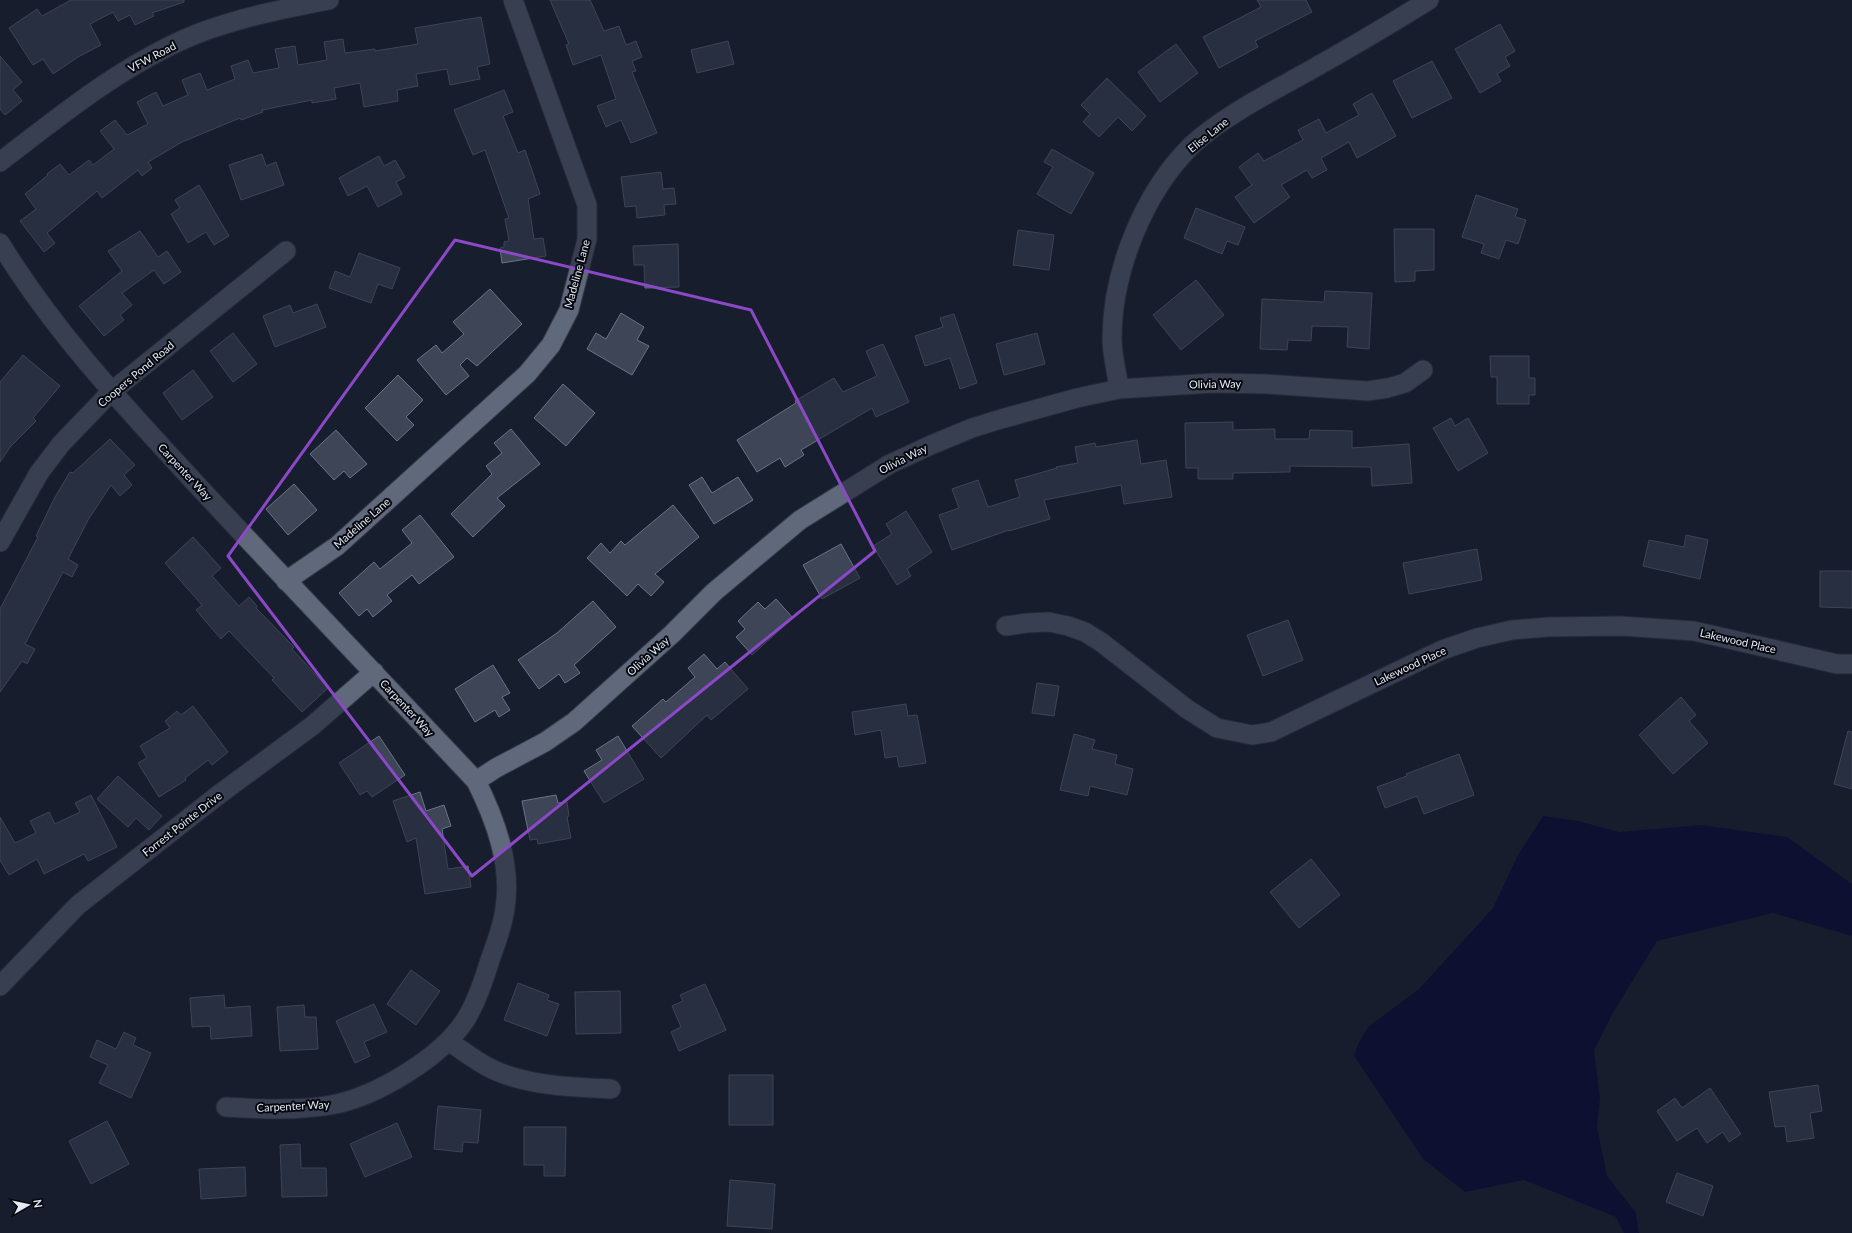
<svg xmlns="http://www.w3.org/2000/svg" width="1852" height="1233" viewBox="0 0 1852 1233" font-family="Lato,sans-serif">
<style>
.water{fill:#010034}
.building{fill:#3d4557;stroke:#6a7387}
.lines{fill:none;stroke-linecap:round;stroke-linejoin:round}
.street-casing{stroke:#353a47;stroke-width:21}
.street{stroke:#60687c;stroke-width:19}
.marked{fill:none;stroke:#8b48c7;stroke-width:3;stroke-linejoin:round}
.labels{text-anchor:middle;stroke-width:4;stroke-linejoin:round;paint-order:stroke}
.street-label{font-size:11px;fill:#e4e9f4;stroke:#06080f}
</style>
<rect width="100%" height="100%" fill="#171e2e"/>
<path class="water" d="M1543 816 1578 821 1619 832 1701 825 1787 837 1852 884V936L1773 913 1657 941 1614 1011 1594 1050 1600 1098 1597 1127 1607 1176 1636 1213 1639 1233H1624L1616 1217 1524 1180 1465 1192 1423 1159 1354 1056 1359 1042 1368 1027 1419 989 1493 908 1518 855Z"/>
<path class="building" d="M71 0H184V2L152 13 154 16 135 25 130 15 118 21 113 12 90 24 101 45 78 57 53 74 43 59 33 65 9 28 37 9 42 16Z
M550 0H590L604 31 619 26 626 45 636 41 642 57 632 61 636 71 632 72 657 133 631 143 621 120 606 127 597 106 616 99 601 55 573 65 566 45 569 44Z
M1257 0H1306L1312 12 1255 41 1258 47 1219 68 1203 37 1261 7Z
M481 17 490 64 477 67 480 79 450 85 447 69 416 74 418 86 397 90 398 101 364 107 360 83 334 88 336 99 312 103V100L262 110 263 112 241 120 240 118 182 142 148 162 152 168 142 176 138 170 102 198 97 191 47 233 55 243 44 252 20 221 36 209 25 194 48 175 47 174 60 164 69 175 89 160 93 165 114 149 100 131 115 120 127 135 148 124 137 102 156 92 163 106 188 95 182 80 200 73 207 90 235 79 231 66 248 60 253 73 279 68 275 49 295 46 298 65 327 60 324 42 343 39 345 53 375 49V51L418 44 415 28Z
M1500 24 1515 51 1505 57 1510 66 1497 74 1501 81 1480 93 1455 49Z
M728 41 734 64 697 73 691 50Z
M1176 44 1198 73 1160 102 1138 72Z
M0 56 22 82 13 90 22 101 5 115 0 109Z
M1432 61 1452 98 1412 118 1393 81Z
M1107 78 1146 116 1132 131 1118 117 1099 137 1083 122 1090 114 1081 105Z
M504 90 513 112 503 116 518 153 525 150 540 194 528 199 534 239 543 238 546 256 502 263 500 248 504 247V242L509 241 505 219 509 218 485 150 473 155 454 110Z
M1372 93 1396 136 1357 158 1349 142 1321 158 1327 170 1312 178 1307 170 1281 185 1290 197 1254 223 1235 197 1252 185 1239 167 1258 153 1264 161 1303 140 1298 130 1319 119 1326 133 1359 115 1353 104Z
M1052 149 1094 173 1071 214 1037 194 1053 167 1044 162Z
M262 154 266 166 276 162 284 185 241 200 229 165Z
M379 156 384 166 395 160 405 177 396 182 402 194 378 207 367 186 348 196 339 178Z
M661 172 663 189 674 188 676 204 664 205 665 215 637 218 636 206 625 207 621 177Z
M199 185 229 236 214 245 206 232 188 243 171 214 180 208 175 200Z
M1476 195 1518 209 1515 217 1526 220 1518 244 1506 240 1499 259 1481 253 1484 244 1462 237Z
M1196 208 1245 227 1238 245 1227 241 1222 254 1184 238Z
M1394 229H1434V270L1415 271V281L1395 282Z
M1018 230 1054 235 1049 270 1013 265Z
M140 231 158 257 167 251 181 272 164 284 154 270 122 293 132 305 120 315 124 320 104 336 79 306 122 271 108 251Z
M678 244 679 287 645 288 644 265H634L633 246Z
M359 253 400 268 392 289 378 284 371 303 329 288 335 271 350 277Z
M1196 280 1224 315 1181 350 1153 315Z
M490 289 522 324 477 366 467 358 460 365 469 376 446 395 417 360 436 345 442 353 464 334 453 322Z
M1325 291 1372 293 1369 349 1347 347 1348 327 1312 326 1311 341 1288 340 1287 350 1260 349 1262 299 1324 302Z
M317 304 326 327 275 347 263 316 290 305 293 313Z
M621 313 644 327 637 340 649 346 632 375 587 349 596 333 606 339Z
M954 314 977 383 960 389 950 358 925 366 915 336 943 327 940 318Z
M233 333 257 364 233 382 210 351Z
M1037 333 1045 364 1004 375 996 344Z
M883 344 909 402 876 417 872 408 801 450 804 455 785 467 780 458 757 472 737 440 796 403 795 401 834 378 843 392 877 376 866 351Z
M23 355 60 386 33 418 36 421 11 446 0 462V382Z
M1490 356H1529V378H1535V395H1529V404H1497V377H1491Z
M193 370 213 397 182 420 163 393Z
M398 375 423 400 406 417 414 425 397 441 365 408Z
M563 384 595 413 566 446 534 418Z
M1451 418 1455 426 1468 418 1488 453 1458 471 1433 428Z
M1233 422V430L1275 429V439H1309L1310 430 1352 431V448L1409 444 1412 483 1372 486 1371 467 1290 466V472L1233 473V479H1198V468H1186L1185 423Z
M511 429 540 464 497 498 505 506 473 537 451 514 492 474 486 466 502 453 494 443Z
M336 430 367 464 350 478 344 471 334 480 310 454Z
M110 439 135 465 124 475 132 485 120 496 111 485 88 520 68 559 78 565 72 577 63 572 25 644 35 649 27 664 22 661 0 692V609L38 537 36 536 54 499 70 472 73 473Z
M1137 440 1141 464 1166 460 1172 497 1124 504 1121 485 1044 500 1050 519 1009 531V530L952 550 939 515 959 508 952 489 978 480 988 507 1020 497 1015 480 1057 468 1056 467 1078 463 1075 447 1095 443 1096 447Z
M702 477 712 493 738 477 753 500 714 524 689 485Z
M294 484 317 510 288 535 266 509Z
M673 505 699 537 655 574 664 582 651 596 638 584 627 596 587 558 601 543 610 553 621 541 625 545Z
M906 511 932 552 907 569 911 576 897 585 873 546 892 534 886 524Z
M420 515 454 557 419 584 412 575 387 595 392 601 373 617 367 609 359 616 339 593 374 562 380 569 412 543 402 530Z
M1686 535 1708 540 1700 579 1643 566 1649 540 1684 547Z
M193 537 221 568 212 576 239 606 249 597 257 606 256 608 294 647 292 649 328 688 302 712 272 680 274 678 229 631 221 639 196 610 202 605 165 563Z
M841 544 860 578 822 599 803 565Z
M1477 549 1482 580 1409 594 1403 563Z
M1820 571H1852V608L1820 607Z
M776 599 793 618 752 655 736 637 745 629 738 621 758 602 765 609Z
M593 601 616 627 574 665 580 673 565 683 559 674 539 689 518 660 557 633Z
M1288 620 1303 660 1263 676 1247 635Z
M704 654 717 669 725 662 748 689 711 720 707 715 661 758 632 726 663 699 666 702 695 677 688 668Z
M493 665 510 693 502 697 510 710 499 717 495 710 475 722 455 689Z
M1037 683 1059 686 1054 716 1032 713Z
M1681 697 1696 715 1689 721 1708 743 1673 774 1639 735Z
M906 704 908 716 917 715 926 763 899 767 897 756 885 758 881 730 855 735 852 712Z
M193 706 228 752 212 765 208 760 185 778 186 780 159 797 138 763 147 758 140 746 170 728 165 721 177 711 181 715Z
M1848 731 1852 732V789L1834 784Z
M1074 734 1095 740 1092 749 1117 755 1115 764 1133 769 1127 795 1090 786 1088 796 1060 790Z
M379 736 405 775 372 797 367 791 360 795 339 763Z
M618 736 644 779 604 803 584 771 602 760 596 750Z
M1459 754 1474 795 1424 814 1417 796 1385 808 1377 787 1407 776 1406 774Z
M118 776 162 816 149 830 136 818 128 827 97 799Z
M420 792 426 811 444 805 451 826 442 829 448 869 468 866 471 887 425 894 416 838 407 842 393 801Z
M91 795 117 847 88 861 84 854 44 874 37 859 9 875 0 860V817L15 843 36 833 30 821 49 812 55 824 80 812 75 803Z
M556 795 558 803 567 802 569 816 567 817 571 838 538 844 537 839 530 840 522 801Z
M1311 859 1340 895 1299 928 1270 892Z
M411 970 440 991 416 1025 387 1004Z
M518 983 549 995 547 1000 559 1004 547 1036 504 1020Z
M705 984 726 1030 679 1051 671 1032 681 1027 672 1006 683 1001 680 995Z
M620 991 621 1033 576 1034 575 992Z
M224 995 225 1008 250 1006 252 1036 211 1039 210 1026 192 1027 190 998Z
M374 1004 387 1032 364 1042 370 1056 355 1063 336 1021Z
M304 1005 305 1017H316L318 1049 280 1051 277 1007Z
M124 1032 136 1038 133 1045 151 1053 131 1098 99 1083 108 1065 90 1057 97 1040 116 1049Z
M729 1075H773V1125H729Z
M1818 1085 1822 1111 1810 1113 1814 1138 1787 1142 1785 1126 1775 1127 1769 1092Z
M1710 1088 1741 1134 1729 1142 1723 1132 1707 1143 1697 1128 1677 1141 1657 1111 1675 1098 1682 1108Z
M438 1106 481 1110 478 1143 463 1142 462 1152 434 1149Z
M107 1121 129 1164 91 1184 69 1141Z
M397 1123 412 1157 365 1177 350 1144Z
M524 1127H566L565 1176H544V1165H524Z
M300 1144 301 1168H326L327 1196 282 1197 280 1145Z
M245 1167 246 1196 201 1199 199 1169Z
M1677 1173 1713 1186 1703 1216 1666 1202Z
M730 1180 775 1184 772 1229 727 1226Z"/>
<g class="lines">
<defs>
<path id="street" d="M0 162C61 115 122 65 194 35 237 18 283 9 329 0
M0 243C55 333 127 409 198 486 290 585 383 682 476 781 495 819 512 864 505 908 503 926 496 943 490 960 484 980 477 1001 466 1019 442 1057 376 1097 331 1105 297 1111 260 1109 226 1107
M1119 389C1117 373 1112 355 1112 339 1112 271 1144 192 1192 145 1222 117 1271 92 1307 72 1348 49 1389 25 1429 0
M0 542 39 473 61 444 111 392 286 251
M286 581 337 546 527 374 551 345 569 310 587 239V205L513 0
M1006 626 1027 623 1049 622 1068 626 1085 632 1101 642 1187 709 1217 728 1252 735 1271 732 1442 650 1477 638 1512 630 1548 627 1621 626 1694 631 1837 664H1852
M476 781 496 768 545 742 574 722 672 634 714 592 800 520 890 464 931 445 972 428 1001 419 1077 398 1119 389 1213 383 1266 384 1368 391 1388 388 1405 383 1423 370
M0 986 78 905 217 796 312 726 374 672
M449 1041C464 1052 478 1063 496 1071 531 1086 573 1087 611 1089"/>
</defs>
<use href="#street" class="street-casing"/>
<use href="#street" class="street"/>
</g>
<path d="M0 0H1852V1233H0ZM455 240 751 310 875 551 472 876 228 556Z" fill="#171e2e" fill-opacity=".55" fill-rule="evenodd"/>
<path class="marked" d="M455 240 751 310 875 551 472 876 228 556Z"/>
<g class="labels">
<g class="street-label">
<text transform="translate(152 57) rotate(-28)" y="4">VFW Road</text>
<text transform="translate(1208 135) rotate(-39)" y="4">Elise Lane</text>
<text transform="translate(577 274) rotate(-75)" y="4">Madeline Lane</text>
<text transform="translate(136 374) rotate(-40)" y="4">Coopers Pond Road</text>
<text transform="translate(1215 384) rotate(-1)" y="4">Olivia Way</text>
<text transform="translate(903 459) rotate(-27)" y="4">Olivia Way</text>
<text transform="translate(185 472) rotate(47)" y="4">Carpenter Way</text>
<text transform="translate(362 523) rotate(-41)" y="4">Madeline Lane</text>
<text transform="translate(1738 641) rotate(13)" y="4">Lakewood Place</text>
<text transform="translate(648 656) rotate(-42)" y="4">Olivia Way</text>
<text transform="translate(1410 666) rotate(-25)" y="4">Lakewood Place</text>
<text transform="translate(407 708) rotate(47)" y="4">Carpenter Way</text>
<text transform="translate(182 824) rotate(-38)" y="4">Forrest Pointe Drive</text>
<text transform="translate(293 1106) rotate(-3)" y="4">Carpenter Way</text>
</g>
</g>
<g transform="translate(28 1205) rotate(81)" stroke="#06080f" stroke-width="3" paint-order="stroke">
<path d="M0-3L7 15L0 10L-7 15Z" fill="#e4e9f4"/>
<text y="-6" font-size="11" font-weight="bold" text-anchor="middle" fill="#e4e9f4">N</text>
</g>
</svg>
